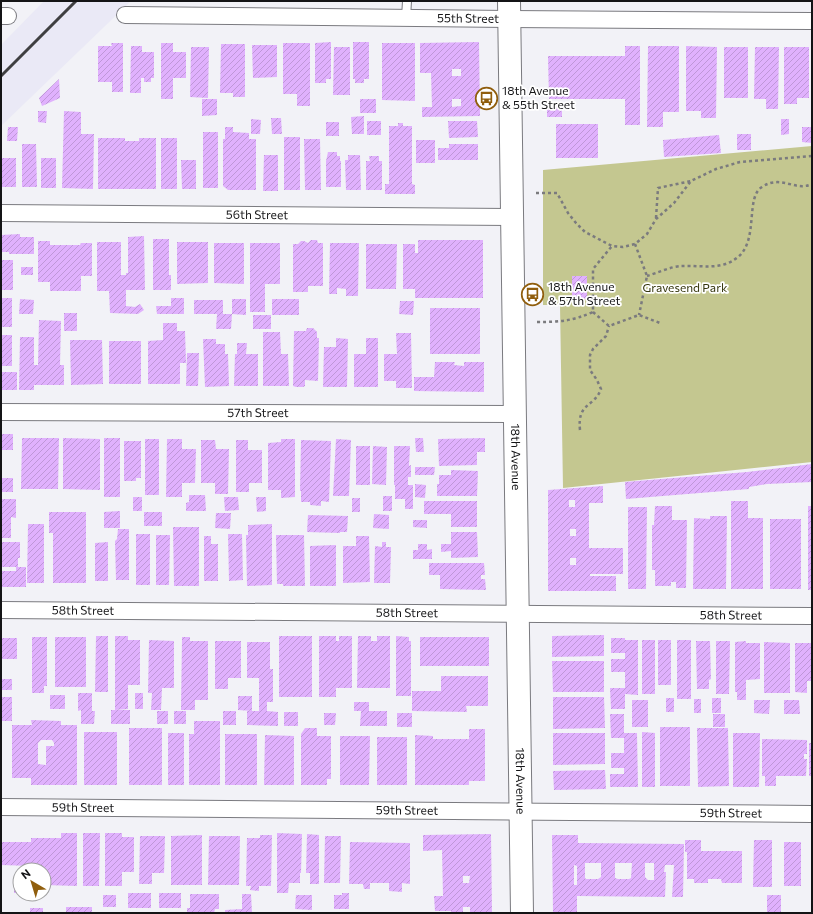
<svg xmlns="http://www.w3.org/2000/svg" width="813" height="914" viewBox="0 0 813 914" font-family="Commissioner,sans-serif">
<style>
.built{fill:#eae9f6}
.green{fill:#c4c790}
.building{fill:url(#building-hatch);fill-rule:evenodd}
.lines{fill:none;stroke-linecap:round;stroke-linejoin:round}
.lane-casing{stroke:#7a7a7f;stroke-width:10}
.street-casing{stroke:#7a7a7f;stroke-width:18}
.secondary-casing{stroke:#7a7a7f;stroke-width:24}
.path{stroke:#7b7b7e;stroke-width:2.5;stroke-dasharray:3 3;stroke-linecap:butt}
.lane{stroke:#fff;stroke-width:8}
.street{stroke:#fff;stroke-width:16}
.secondary{stroke:#fff;stroke-width:22}
.rail{stroke:#3f3f41;stroke-width:3}
.labels{text-anchor:middle;stroke-width:3.5;stroke-linejoin:round;paint-order:stroke}
.street-label{font-size:12px;fill:#141416;stroke:#fff}
.poi-label{font-size:12px;fill:#141416;stroke:#fff;text-anchor:start}
.park-label{font-size:12px;fill:#34350d;stroke:#fff}
</style>
<defs>
<pattern id="building-hatch" width="6" height="6" patternUnits="userSpaceOnUse"><rect width="6" height="6" fill="#e0b1fd"/><path d="M-1 1l2-2M0 6l6-6M5 7l2-2" fill="none" stroke="#bf97d8"/></pattern>
</defs>
<rect width="100%" height="100%" fill="#f2f2f7"/>
<path class="built" d="M44 1H131L1 126V45Z"/>
<path class="green" d="M812 146V462L563 488 560 305H543V170Z"/>
<path class="building" d="M331 42V79H326V83H315V43Z
M353 42H369V79H364V83H355V79H353Z
M479 42 480 116 422 117V107H432L431 73H420V43ZM452 69H461V76H452ZM452 99H461V106L452 107Z
M111 43H123V92H112V82H98V46H112Z
M161 43H173V52H186V78H173V99H161Z
M283 43H310V106H297V94H283Z
M382 43H415V101L382 100Z
M221 44H245V97H233V93H220Z
M252 45H277V77L253 78Z
M131 46H142V52H154V78H151V82H144V78H141V93H130Z
M625 46H640V125H625V99H549L548 56H625Z
M648 46H679V112H663V127H647Z
M686 46 717 47 716 118H701V111H686Z
M191 47H209L208 98 190 97Z
M334 47H350V95H333Z
M724 47H748V98H724Z
M755 47H779L778 109H766V99H754Z
M784 47H809V98H797V104H784Z
M59 79 60 98 42 106 39 98Z
M202 99H217V115L202 116Z
M360 99H376V113H360Z
M547 107H562V117H547Z
M38 111H47L46 123 38 122Z
M64 111 81 112V134H94L93 189 62 188Z
M364 116V134H352L351 117Z
M271 118H281L282 134H272Z
M251 119 261 120 260 134H251Z
M781 119H789V134L781 135Z
M367 121H381V135H367Z
M448 121H477L478 137 449 138Z
M326 122H339V136H326Z
M398 123H403V126H412V184L415 185V194H385V184H389V126H398Z
M556 124H598V158H556Z
M8 127H18L17 141H7Z
M225 127H233V132L249 133V139H256V190H228L223 186V139H225Z
M802 127H812V143L802 142Z
M203 132H218V188H203Z
M737 134H751V150H737Z
M719 135 721 153 664 157 663 140Z
M284 137H300V190H284Z
M98 138H125V141H139V138H156V189H98Z
M161 138H177V189H161Z
M304 139H320L321 190H305Z
M416 140H435V163H416Z
M22 144H36L37 187H22Z
M449 144H478V160H438V148H449Z
M328 152H337V156H340V161H341V187H326V161Z
M264 155H278V191H263Z
M348 155H360L361 190H346L345 160H348Z
M369 156H379V161H382V190H366V161H370Z
M1 158H16V187H1Z
M41 158H56V188H41Z
M181 160H196V189H182Z
M20 234V237H34V254H9V252H1V235Z
M144 236 145 290H126V306L135 307 140 304 144 310 138 314 110 313 109 291H97V242H121V275H126V273H128V237Z
M153 239H169V275H171V290H153Z
M311 240H317L318 243H323V286H308V292H293V244H298L301 241H304L308 243Z
M418 240H483V298H415V289H403V244H415V253H418Z
M38 241H50V245H80L81 243H92V276H81V291H50V282H38Z
M177 242H208V283L177 284Z
M214 243H244V284L214 283Z
M250 243H280V284H265V312H250Z
M330 243H359L358 296H346V289L337 288V294H329Z
M366 244H397L396 289H366Z
M1 260H13V290H1Z
M21 267H33V275H21Z
M572 276H587V299L572 298Z
M1 298H12V327H1Z
M171 298H184V314H157L156 306H171Z
M20 299 34 300 33 314H19Z
M232 299H246V315L232 314Z
M272 299H299V315H272Z
M194 300H223V314H232L231 329H216L217 314H194Z
M400 301H414L413 315 399 314Z
M430 308H480V354H430Z
M64 313H77V331H64Z
M253 315H271V329H253Z
M39 320 61 321 60 365H64V385H34V390H19L20 337H34V365H38Z
M163 323H177V331H185L186 363H180V384H148V341L163 340Z
M307 328H313L317 332V338H319L318 381 305 380V386L303 387H296L293 386 294 331H306Z
M263 332H280L281 354H288L289 386H263Z
M396 333H411L412 388H396V381H384V354H397Z
M1 335H12V366H1Z
M336 338 348 339 347 387H323L324 347H336Z
M366 338H378V387H354V354H366Z
M203 339H216V344H225V354H228L229 386 205 387Z
M70 340H102L103 384 71 385Z
M109 341H141V384H109Z
M237 343H247L246 354H258V386H234L235 354H237Z
M187 353H199L198 386H186Z
M435 362H455L454 365 464 366V362H484V392L414 391V377H434Z
M1 372H17V390H1Z
M1 434H13V450H1Z
M22 438H59L58 489H21Z
M63 438 100 439V490L63 489Z
M104 438H120V497H104Z
M415 438H423L424 452H416Z
M485 438V452H477V465L439 466 438 439Z
M145 439H159V495H145Z
M167 439H182V449H196L195 483H182V497H166Z
M281 439H295V497L281 498V490H268V443L281 442Z
M336 439 351 440 349 496H333Z
M201 440H215L216 449H229L228 494H215V483H201Z
M236 440H248V450H262V483H249V492H236Z
M301 440 331 441 329 502 321 501V506L310 505V502H301V491H300Z
M124 441H141V478H136V481H124Z
M356 446H370V485H356Z
M373 446 387 447 386 485 372 484Z
M394 446H410L409 466 411 465V477H408V485H413V509H405V499H395V485H394Z
M812 464V482L767 484 749 487V489L626 499 625 482 747 472Z
M415 467H435L434 475H415Z
M451 470 478 471 477 496H437V484H439V475H451Z
M1 478H13V492H1Z
M415 484 426 485 425 498 415 497Z
M603 486V503H589V548H623V574H590V576H616V591H548V490ZM569 500H575V507H569ZM570 529H576V536H570ZM570 558H576V565H570Z
M189 495H205L206 511H186V503L189 502Z
M383 496H392V511H383Z
M133 497H142V511H133Z
M224 497H238L239 510 225 511Z
M256 497H266V511L257 512Z
M352 498H360V512H352Z
M1 499H16V518L11 517V538H1Z
M424 501H477V527H451V514H424Z
M731 501H748V518H763V589H731Z
M655 506H672V520H687L686 588H676V582H671V586H655V570H652V525H654Z
M808 506H812V590H808Z
M628 507H647L646 589H628Z
M120 511V528H104V512Z
M49 512H86V583H53V533H49Z
M144 512H162V526H144Z
M216 513H231L230 529 215 528Z
M374 514 389 515V529L373 528Z
M308 515 348 516 347 532H340V533L307 532Z
M710 516H727L726 589H693L694 518 710 519Z
M770 519H801V589H770Z
M413 520H427V528L413 527Z
M28 524H44V583H27Z
M272 524V585L247 586 246 535H248V525Z
M173 527H199V586H174Z
M118 529H129V580H116L115 541 117 539Z
M451 532H477L478 557 451 558V551L441 552V544H451Z
M136 534H150V585H136Z
M228 534H242L243 580 229 581Z
M156 535H170L169 585H156Z
M276 535H304L305 586H283V584H277Z
M204 536H211V544H218V581H204Z
M356 536H369L370 582 343 583V546H356Z
M1 542H20V558H18V567H26V587H1V571H16V567H1Z
M108 542V581H95V543Z
M382 542H386V547H391L390 583H374L375 546 382 547Z
M418 544H427V550L432 549V559H413V550H418Z
M336 545V586H310V546Z
M429 563H484L485 575H481V579H485L486 590 440 589V575H429Z
M604 635V656L552 657V636Z
M96 636H108V692H95Z
M115 636H128V640H140V685H128V709L115 710Z
M279 636H312V697H279Z
M319 636H336V641H339V636H352V688H336V697H319Z
M358 636H371V641H377V636H390V688H357Z
M396 636 409 637V641H411V696H396Z
M32 637H47V686H44V693H32Z
M55 637H86V687H55Z
M182 637H190V641H208V700H195V710H181Z
M420 637H489V666H420Z
M1 638H17V659H1Z
M611 638H625V640H638V695L625 694V709H611L610 688H625V672H611V659H625V653H611Z
M149 640 174 641V688H162L161 710H151L152 693H148Z
M642 640H655V694H642Z
M658 640H671V685H658Z
M677 640H691V699H677Z
M215 641H241V678H228V689H215Z
M696 641H710L711 679 709 680V689H697Z
M716 641H730L729 694H716Z
M746 641V643H760V679L746 680V700H737V692H735V642Z
M247 642H270V669H273V702H267V711L278 712V726L247 725V711H259V678H247Z
M764 642 790 643V693H764Z
M795 643H812V681H807V693L795 692Z
M552 661H604V692H553Z
M441 676H488V706H466L467 712 412 711V691H441Z
M1 679H12V690H1Z
M78 693H92V711H95L94 724H81V710L78 711Z
M135 693H143V709H135Z
M50 695H65V709H50Z
M238 696H252V711L238 710Z
M1 697H12V721H1Z
M553 697H604L605 728 553 729Z
M666 698H674V712H666Z
M712 698H721V713H712Z
M694 699H701V713H694Z
M632 700H648V727H632Z
M754 700H770L769 714 754 713Z
M784 700H799L800 714H784Z
M354 702H369V711H387V726H360L361 711H354Z
M111 710H130V724H111Z
M157 711H168V724H157Z
M174 711H186V724H174Z
M223 711H236V725H223Z
M284 712H298V726H284Z
M324 713H336L335 725H324Z
M397 713H412V727H397Z
M610 714H624V733H637L638 787H610V774H624V768H611V753H624V738H611Z
M713 714H725V727H713Z
M31 720 61 721V725H77V785H31V778H12V725H32ZM41 740H52L54 743V746H46V765L38 764V743Z
M194 721H220V785H189V734H194Z
M660 727H690V786H660Z
M129 728H162V785H129Z
M305 728H317V736H331V779H327V785H301V734Z
M697 728H728L729 786 698 787Z
M469 729H485V781H469V785H415V735L433 736V739H469Z
M84 732H117V785H84Z
M642 732 655 733V787H642Z
M168 733H184V785H168Z
M553 733H605V764L553 765Z
M733 733H760L759 787H733Z
M225 734H257V785H225Z
M265 735 294 736V785H264Z
M340 736H370L369 785H340Z
M377 737H407V785H377Z
M762 739 807 740V754H804V759H807L806 776H776V786H765V776H762Z
M809 743H812V776H809Z
M605 770 606 789 554 790 553 771Z
M61 833H77V886L44 885V870H31V866L1 865V842H31V838H61Z
M83 833H100L99 886H83Z
M105 833H122V837H134V872H122V886H105Z
M277 833 302 834 301 873H300V883H289L288 893H277Z
M307 834 319 835V884H310V873H306Z
M491 834 492 913H470V907H463V913H451V911H435L434 896H443L442 850 423 851V835ZM463 876H470L469 883H463Z
M202 835V885H171V836Z
M260 835H272L271 886H259V891L250 890 251 886H246L247 838H260Z
M552 835H578V843L684 844 683 897H672L674 865H665L664 872H666L665 897 577 896V913H553ZM585 863H601V877L598 879H586L585 878ZM615 863H632L631 878 629 879H618L615 878ZM645 863H654V880H648L645 877ZM574 865 577 866V885H574Z
M140 836H165L164 873H152V884H139Z
M209 836H240L239 885H208Z
M325 836H341L340 883H324Z
M685 840H701V851H742V883H722L721 879H708V883H694V879H687V852H685Z
M754 840H772V887H753Z
M350 842 410 843V884L402 883V892L389 891V883H370V889H364L363 884H349Z
M784 842H801V886H784Z
M14 878H20V893H14Z
M128 893H151V908H128Z
M159 893H181V908H159Z
M342 893H349V909H334V895H342Z
M190 894H219V909H215L214 913H187V908H190Z
M242 894H251L252 913H225V910L242 909Z
M103 895H116V907H103Z
M296 895H312V910L295 909Z
M767 895H781V912H767Z
M66 907H92V913H66Z
M30 908H43V913H30Z"/>
<g class="lines">
<defs>
<path id="lane" d="M406 18 407 1"/>
<g id="street">
<path id="s1" d="M125 15 509 19 812 21"/>
<path d="M1 16H8"/>
<path id="s2" d="M1 213 513 217"/>
<path id="s3" d="M1 412 515 414"/>
<path id="s4" d="M1 610 812 616"/>
<path id="s5" d="M1 807 812 814"/>
</g>
<g id="secondary">
<path id="s6" d="M509 1 522 913"/>
</g>
</defs>
<use href="#lane" class="lane-casing"/>
<use href="#street" class="street-casing"/>
<use href="#secondary" class="secondary-casing"/>
<path class="path" d="M536 193H557L568 213 576 223 585 232 612 246 623 247 635 244 647 234 656 219 674 203 691 181 716 169 740 162 812 156
M656 218 658 188 691 181
M635 244 647 276 639 315
M647 276C657 273 672 266 682 266 702 265 721 271 738 257 759 240 745 197 762 187 781 174 795 192 812 184
M593 312 609 326 639 315 660 323
M537 322C560 322 572 321 593 312V269L612 246
M580 430C577 402 594 408 601 389L597 380 590 370V355L593 349 606 336 609 326"/>
<use href="#lane" class="lane"/>
<use href="#street" class="street"/>
<use href="#secondary" class="secondary"/>
<path class="rail" d="M1 76 76 1"/>
</g>
<defs>
<symbol id="bus-ring" viewBox="-11 -11 22 22"><circle r="9.5" fill="#fff" stroke="#905e0d" stroke-width="1.5"/><path d="M-5-6H5V4H4V6H2V4H-2V6H-4V4H-5ZM-3.5-4V0h7V-4ZM-3.5 1.2v1.5H-2V1.2ZM2 1.2v1.5H3.5V1.2Z" fill="#905e0d"/></symbol>
</defs>
<g fill-rule="evenodd">
<use href="#bus-ring" x="474" y="86" width="25" height="25"/>
<use href="#bus-ring" x="520" y="282" width="25" height="25"/>
</g>
<g class="labels">
<g class="street-label">
<text dy="4" stroke="none"><textPath href="#s1" startOffset="343">55th Street</textPath></text>
<text dy="4" stroke="none"><textPath href="#s2" startOffset="256">56th Street</textPath></text>
<text dy="4" stroke="none"><textPath href="#s3" startOffset="257">57th Street</textPath></text>
<text dy="4" stroke="none"><textPath href="#s6" startOffset="456">18th Avenue</textPath></text>
<text dy="4" stroke="none"><textPath href="#s4" startOffset="82">58th Street</textPath></text>
<text dy="4" stroke="none"><textPath href="#s4" startOffset="406">58th Street</textPath></text>
<text dy="4" stroke="none"><textPath href="#s4" startOffset="730">58th Street</textPath></text>
<text dy="4" stroke="none"><textPath href="#s6" startOffset="780">18th Avenue</textPath></text>
<text dy="4" stroke="none"><textPath href="#s5" startOffset="82">59th Street</textPath></text>
<text dy="4" stroke="none"><textPath href="#s5" startOffset="406">59th Street</textPath></text>
<text dy="4" stroke="none"><textPath href="#s5" startOffset="730">59th Street</textPath></text>
</g>
<g class="poi-label">
<text x="502" y="95">18th Avenue<tspan x="502" dy="14">&amp; 55th Street</tspan></text>
<text x="548" y="291">18th Avenue<tspan x="548" dy="14">&amp; 57th Street</tspan></text>
</g>
<g class="park-label">
<text x="685" y="292">Gravesend Park</text>
</g>
</g>
<rect width="813" height="914" fill="none" stroke="#141416" stroke-width="4"/>
<g transform="translate(32 882) rotate(322)"><circle r="19" fill="#ffffff" stroke="#a1a1a2"/>
<path d="M0-3L7 15L0 10L-7 15Z" fill="#905e0d"/>
<text y="-6" font-size="11" font-weight="bold" text-anchor="middle" fill="#141416">N</text>
</g>
</svg>
